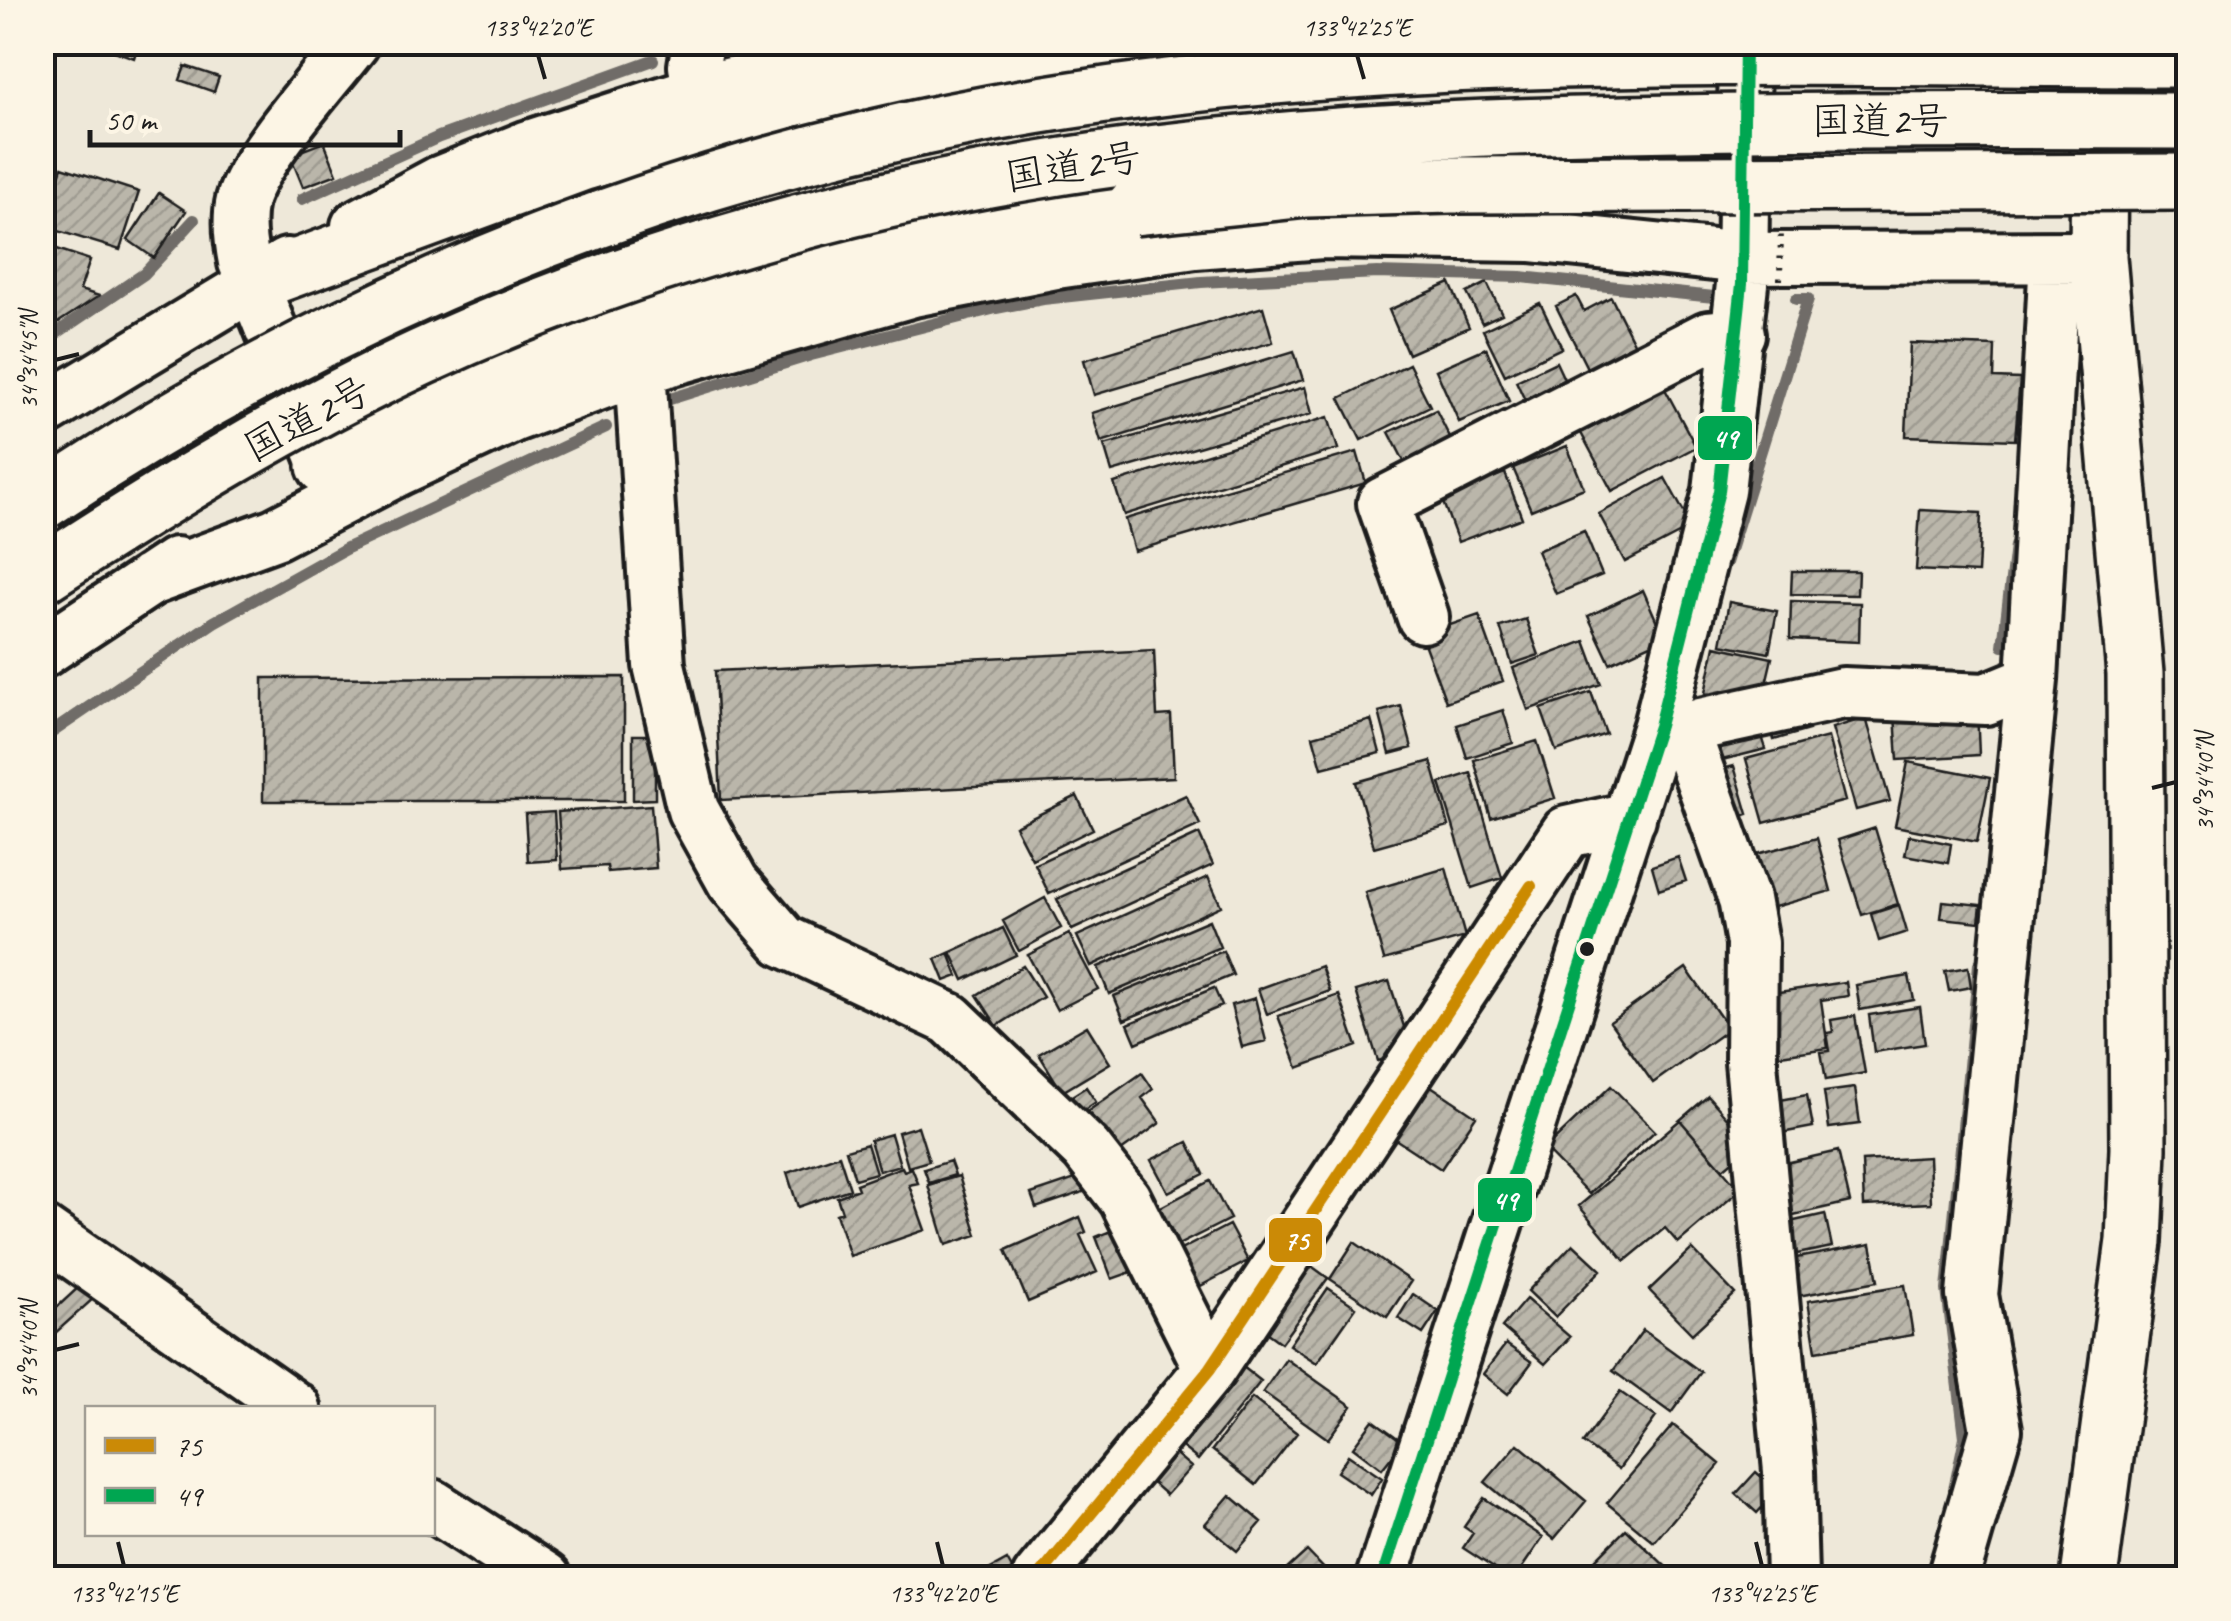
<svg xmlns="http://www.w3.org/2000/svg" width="2231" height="1621" viewBox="0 0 2231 1621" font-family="Caveat,'Klee One',sans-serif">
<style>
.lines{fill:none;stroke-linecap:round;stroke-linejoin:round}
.stream{stroke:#6f6c67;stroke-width:12}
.building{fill:url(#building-hatch);stroke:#1c1c1c;stroke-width:2.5}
.street-casing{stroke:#1c1c1c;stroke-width:58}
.secondary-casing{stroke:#1c1c1c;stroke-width:62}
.highway-casing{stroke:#1c1c1c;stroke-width:62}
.street{stroke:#fcf5e5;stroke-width:50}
.secondary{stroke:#fcf5e5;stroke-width:55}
.highway{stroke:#fcf5e5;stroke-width:55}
.highway-bridge-casing{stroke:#1c1c1c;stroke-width:62;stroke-linecap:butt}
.path-bridge{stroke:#1c1c1c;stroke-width:6;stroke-dasharray:2.5 8;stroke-linecap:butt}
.highway-bridge{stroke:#fcf5e5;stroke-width:55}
.bus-1-casing{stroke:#fcf5e5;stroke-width:20}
.bus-2-casing{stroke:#fcf5e5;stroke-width:20}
.bus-1{stroke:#cb8a06;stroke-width:12}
.bus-2{stroke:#00a651;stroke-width:12}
.ticks{fill:none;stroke:#1c1c1c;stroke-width:4}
.bus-dot{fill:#1c1c1c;stroke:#fcf5e5;stroke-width:4}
.labels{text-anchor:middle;stroke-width:10;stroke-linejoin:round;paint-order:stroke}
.street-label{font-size:40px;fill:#1c1c1c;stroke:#fcf5e5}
.line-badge{stroke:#fcf5e5;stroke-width:4}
.badge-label{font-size:28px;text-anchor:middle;font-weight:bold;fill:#fff}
.neatline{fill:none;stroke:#1c1c1c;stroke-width:4}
.ticks-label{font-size:25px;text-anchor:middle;fill:#1c1c1c}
</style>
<defs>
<pattern id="building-hatch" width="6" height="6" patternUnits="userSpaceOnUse" patternTransform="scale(2.5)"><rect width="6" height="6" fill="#bab6aa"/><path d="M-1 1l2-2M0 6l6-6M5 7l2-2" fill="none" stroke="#9f9c92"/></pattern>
</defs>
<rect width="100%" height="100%" fill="#eee8d9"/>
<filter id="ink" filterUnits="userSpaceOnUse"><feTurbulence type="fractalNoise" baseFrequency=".01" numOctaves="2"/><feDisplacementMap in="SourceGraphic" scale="20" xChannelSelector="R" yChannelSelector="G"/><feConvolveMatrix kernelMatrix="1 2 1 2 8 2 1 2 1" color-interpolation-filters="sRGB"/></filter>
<g filter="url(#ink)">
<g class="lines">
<path class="stream" d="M302 199 439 137 653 60
M42 343 144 274 194 220
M657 403 811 355 996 308 1043 299 1201 282 1377 273 1521 277 1714 297
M1726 563 1808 299H1796
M2003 646 2015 546
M42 739 214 622 345 549 606 427
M1954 1490 1965 1437 1947 1290 1979 964"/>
</g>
<path class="building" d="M105 42H139L134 58 103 47Z
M197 42H230L226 52Z
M185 66 219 77 214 92 180 80Z
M324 142 337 174 303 187 290 155Z
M62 167 139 192 120 250 42 226Z
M159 193 186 211 154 258 128 240Z
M42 244 90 260 80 290 99 296 42 333Z
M1450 283 1469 327 1408 354 1389 310Z
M1487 283 1502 314 1482 323 1467 293Z
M1576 296 1584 311 1611 297 1638 351 1590 374 1556 306Z
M1540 303 1562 348 1505 375 1483 330Z
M1263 307 1273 342 1094 395 1084 360Z
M1910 343 1995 346 1994 378 2020 379 2015 440 1906 436Z
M1486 348 1509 401 1459 422 1436 370Z
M1294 351 1303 380 1101 442 1092 413Z
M1556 362 1570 392 1530 411 1516 381Z
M1409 364 1430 406 1361 440 1340 398Z
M1305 387 1312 414 1112 472 1104 445Z
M1665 389 1696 447 1612 491 1581 433Z
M1436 410 1451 440 1405 463 1389 432Z
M1328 417 1338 449 1124 515 1114 483Z
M1567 446 1584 488 1531 510 1513 468Z
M1357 452 1366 483 1134 551 1125 519Z
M1505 473 1522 518 1458 542 1441 497Z
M1665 478 1692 527 1625 562 1599 514Z
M1920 510 1981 513 1978 573 1916 570Z
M1584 531 1602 575 1556 594 1537 551Z
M1792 571H1858L1857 595 1791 594Z
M1643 590 1664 638 1610 663 1588 616Z
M1791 601 1860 603 1859 642 1790 639Z
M1729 602 1777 611 1769 653 1721 644Z
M1479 615 1503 681 1446 702 1421 635Z
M1526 619 1539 655 1512 664 1500 627Z
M1585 641 1601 684 1528 710 1513 668Z
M1715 646 1772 658 1761 705 1705 693Z
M1154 650 1157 716 1171 715 1174 777 721 800 715 671Z
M624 677V801H263V678Z
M1591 692 1606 734 1556 751 1541 709Z
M1401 706 1412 748 1390 754 1379 712Z
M1803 709 1809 730 1774 740 1768 719Z
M1977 709 1979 755 1898 760 1895 715Z
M1503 710 1513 743 1467 758 1457 725Z
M1866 718 1890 801 1856 810 1832 728Z
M1371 720 1380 753 1322 768 1313 736Z
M1758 723 1766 749 1706 764 1699 738Z
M633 735H655V799L633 800Z
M1828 737 1845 801 1764 823 1746 759Z
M1537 741 1555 798 1491 818 1474 760Z
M1431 761 1449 826 1374 847 1356 782Z
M1908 762 1990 778 1977 842 1895 826Z
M1734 766 1748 814 1726 821 1711 772Z
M1471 773 1502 878 1472 888 1440 783Z
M1186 795 1200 825 1049 894 1035 864Z
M1077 796 1093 829 1032 859 1015 826Z
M651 805 656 868 608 872 607 866 562 869 558 812Z
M554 812 557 860 528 862 525 814Z
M1875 828 1898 904 1862 915 1838 840Z
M1199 834 1213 865 1072 930 1057 899Z
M1909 835 1951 844 1948 863 1905 855Z
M1817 838 1831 891 1771 908 1757 854Z
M1678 857 1686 881 1659 890 1652 866Z
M1446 868 1465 937 1384 960 1365 892Z
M1208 877 1221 906 1091 966 1077 936Z
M1045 898 1061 928 1019 951 1003 921Z
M1943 901 1981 905 1979 922 1941 918Z
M1899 905 1907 932 1879 941 1871 914Z
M1209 920 1220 947 1109 994 1098 967Z
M1003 928 1016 955 964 980 951 952Z
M1069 934 1098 989 1057 1010 1028 955Z
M1223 951 1233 975 1124 1020 1114 996Z
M949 953 958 976 945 981 936 959Z
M1023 966 1043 997 997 1026 977 995Z
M1321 966 1330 991 1267 1014 1258 989Z
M1968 967 1971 987 1949 991 1945 971Z
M1686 968 1729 1029 1653 1083 1610 1022Z
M1909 976 1914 1000 1860 1010 1856 985Z
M1389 981 1412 1051 1378 1061 1356 991Z
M1846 982 1848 996 1821 1000 1828 1048 1773 1056 1765 994Z
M1214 988 1222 1006 1136 1043 1128 1024Z
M1339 995 1357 1046 1298 1068 1278 1016Z
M1255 998 1266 1041 1242 1047 1231 1005Z
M1920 1007 1925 1044 1874 1052 1869 1015Z
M1855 1016 1865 1073 1826 1080 1821 1052 1830 1051 1827 1033 1833 1032 1831 1020Z
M1087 1026 1110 1063 1062 1092 1039 1054Z
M1142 1073 1153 1089 1142 1098 1160 1123 1114 1156 1084 1114Z
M1428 1084 1476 1116 1441 1169 1392 1137Z
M1611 1086 1655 1131 1589 1194 1545 1149Z
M1086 1087 1096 1102 1081 1112 1056 1106Z
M1855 1088 1860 1124 1829 1128 1824 1092Z
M1807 1095 1813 1127 1776 1134 1770 1102Z
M1708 1096 1751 1145 1723 1169 1680 1120Z
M1680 1120 1740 1190 1678 1243 1665 1228 1625 1261 1579 1206Z
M918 1126 929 1161 908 1167 898 1132Z
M891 1134 900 1165 879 1171 870 1140Z
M1188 1142 1204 1174 1168 1192 1151 1160Z
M867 1144 876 1173 855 1179 846 1150Z
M1838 1151 1850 1202 1789 1216 1777 1165Z
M839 1155 850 1189 798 1207 787 1173Z
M1929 1157 1931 1203 1864 1206 1862 1161Z
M950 1161 955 1175 929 1183 924 1169Z
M902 1167 904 1171 912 1168 918 1183 909 1185 925 1230 850 1256 836 1214 842 1212 837 1197 858 1189 856 1184Z
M1090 1174 1095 1188 1036 1208 1031 1194Z
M959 1176 977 1235 946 1245 928 1185Z
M1210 1181 1230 1219 1174 1247 1155 1210Z
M1825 1214 1832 1247 1797 1254 1790 1222Z
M1080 1217 1086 1232 1080 1235 1097 1272 1028 1302 1006 1250Z
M1229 1225 1248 1261 1189 1292 1169 1256Z
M1121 1227 1137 1270 1112 1279 1096 1237Z
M1354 1242 1411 1281 1387 1317 1330 1279Z
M1573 1244 1601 1270 1555 1317 1528 1291Z
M1871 1244 1878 1281 1798 1296 1791 1259Z
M1692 1249 1735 1294 1692 1334 1649 1290Z
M1299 1257 1328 1278 1281 1343 1252 1322Z
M81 1285 94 1298 42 1345V1321Z
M1905 1285 1913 1335 1816 1351 1808 1301Z
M1328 1288 1356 1307 1317 1363 1289 1345Z
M1413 1294 1438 1311 1423 1334 1398 1318Z
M1526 1299 1570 1337 1545 1364 1502 1327Z
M1643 1330 1701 1372 1671 1413 1613 1371Z
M1506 1344 1532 1362 1508 1394 1483 1374Z
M1229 1356 1261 1381 1198 1460 1167 1435Z
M1286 1359 1352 1406 1328 1439 1263 1392Z
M1620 1392 1656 1417 1619 1469 1583 1443Z
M1252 1398 1297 1433 1256 1485 1212 1450Z
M1373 1420 1403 1442 1382 1469 1353 1447Z
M1673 1425 1720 1464 1654 1542 1607 1503Z
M1164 1444 1191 1467 1166 1495 1140 1472Z
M1518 1444 1586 1501 1554 1539 1485 1482Z
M1348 1455 1382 1478 1371 1495 1337 1472Z
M1756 1472 1777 1491 1757 1513 1736 1494Z
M1230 1495 1262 1522 1237 1551 1205 1524Z
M1484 1498 1543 1537 1515 1578H1509L1463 1548 1473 1533 1464 1527Z
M1626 1529 1678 1578H1591L1584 1571Z
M1307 1551 1328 1573 1322 1578H1294L1286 1570Z
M1007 1560 1017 1578H974Z"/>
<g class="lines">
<defs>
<path id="street" d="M698 42 694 66 699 91
M357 226 439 182 529 146 699 91 897 42
M640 369 659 665 693 810 733 882 784 941 950 1019 1086 1149 1125 1199 1210 1369
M42 412 287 264
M321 455 244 262C240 242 237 220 242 200 254 157 324 81 354 42
M150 580 275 534 398 470 514 416 640 369 913 291 1056 263 1195 243 1322 233 1530 236 1743 258 2098 257
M1423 617 1383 503 1708 337 1739 334
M42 652 176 563
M1659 726 1689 745 1744 899 1752 943 1751 1062 1789 1471 1792 1578
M1682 740 1701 724 1843 693 1986 699 2032 680
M42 1231 295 1408
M432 1505 545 1578
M1038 1578 1210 1369 1567 832 1630 818
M1382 1578 1659 726 1719 491 1742 284 1745 42
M1953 1578 1996 1430 1972 1295 2032 680 2055 258"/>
<path id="secondary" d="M2089 1578 2134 1241 2138 1149 2135 674 2098 257 2100 42"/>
<path id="highway" d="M251 284 584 162 711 125 967 66 1126 42
M325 466C403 428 480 390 560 358 744 285 939 238 1134 207"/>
</defs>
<use href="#street" class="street-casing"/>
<use href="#secondary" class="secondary-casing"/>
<use href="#highway" class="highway-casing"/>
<use href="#street" class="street"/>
<use href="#secondary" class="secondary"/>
<use href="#highway" class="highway"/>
<defs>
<path id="highway-bridge" d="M1134 207 1307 189 1451 185 2188 182
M42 502C295 333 574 209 870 139 1292 38 1757 59 2188 59
M42 575C165 495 290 418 422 357 610 270 830 205 1034 171 1229 138 1428 128 1627 124 1814 120 2001 120 2188 121"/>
</defs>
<use href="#highway-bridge" class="highway-bridge-casing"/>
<path class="path-bridge" d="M1780 280 1781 229"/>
<use href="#highway-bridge" class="highway-bridge"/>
<defs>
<path id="bus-1" d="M1038 1578 1210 1369 1531 886"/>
<path id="bus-2" d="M1382 1578 1659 726 1719 491 1742 284 1745 42"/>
</defs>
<use href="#bus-1" class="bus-1-casing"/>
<use href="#bus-2" class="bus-2-casing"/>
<use href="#bus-1" class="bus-1"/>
<use href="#bus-2" class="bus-2"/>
</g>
</g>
<path class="ticks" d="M538 55 545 79M1357 55 1364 79M55 360 79 354M2152 788 2176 782M55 1350 79 1344M118 1542 124 1566M937 1542 943 1566M1756 1542 1762 1566"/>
<circle class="bus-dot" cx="1587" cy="949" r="9"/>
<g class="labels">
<g class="street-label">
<text x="1880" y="134">国道2号</text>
<text transform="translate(1073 166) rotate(-9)" y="14">国道2号</text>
<text transform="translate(307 418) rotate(-28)" y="14">国道2号</text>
</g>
</g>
<g class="line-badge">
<rect x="1696" y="414" width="58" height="48" rx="10" fill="#00a651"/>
<rect x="1476" y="1176" width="58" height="48" rx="10" fill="#00a651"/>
<rect x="1267" y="1216" width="57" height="48" rx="10" fill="#cb8a06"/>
</g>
<g class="badge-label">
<text x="1725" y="448">49</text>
<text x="1505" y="1210">49</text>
<text x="1296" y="1250">75</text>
</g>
<rect width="2231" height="1621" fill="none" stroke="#fcf5e5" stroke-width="110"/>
<rect x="85" y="1406" width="350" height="130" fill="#fcf5e5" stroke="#a29e95" stroke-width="2.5"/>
<rect x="105" y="1438" width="50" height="15" fill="#cb8a06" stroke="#a29e95" stroke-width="2.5"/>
<text x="175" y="1456" font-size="30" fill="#1c1c1c">75</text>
<rect x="105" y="1488" width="50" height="15" fill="#00a651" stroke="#a29e95" stroke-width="2.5"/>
<text x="175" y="1506" font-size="30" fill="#1c1c1c">49</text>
<path d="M90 130v15h310v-15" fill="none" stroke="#1c1c1c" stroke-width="5"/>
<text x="105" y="130" font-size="30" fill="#1c1c1c" stroke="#fcf5e5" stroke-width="8" paint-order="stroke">50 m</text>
<rect x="55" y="55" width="2121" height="1511" class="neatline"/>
<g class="ticks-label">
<text x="538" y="36">133°42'20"E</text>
<text x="1357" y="36">133°42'25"E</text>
<text transform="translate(28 360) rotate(-90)" y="9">34°34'45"N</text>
<text transform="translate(2204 782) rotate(-90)" y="9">34°34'40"N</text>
<text transform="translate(28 1350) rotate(-90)" y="9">34°34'40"N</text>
<text x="124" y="1602">133°42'15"E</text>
<text x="943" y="1602">133°42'20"E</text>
<text x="1762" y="1602">133°42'25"E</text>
</g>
</svg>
